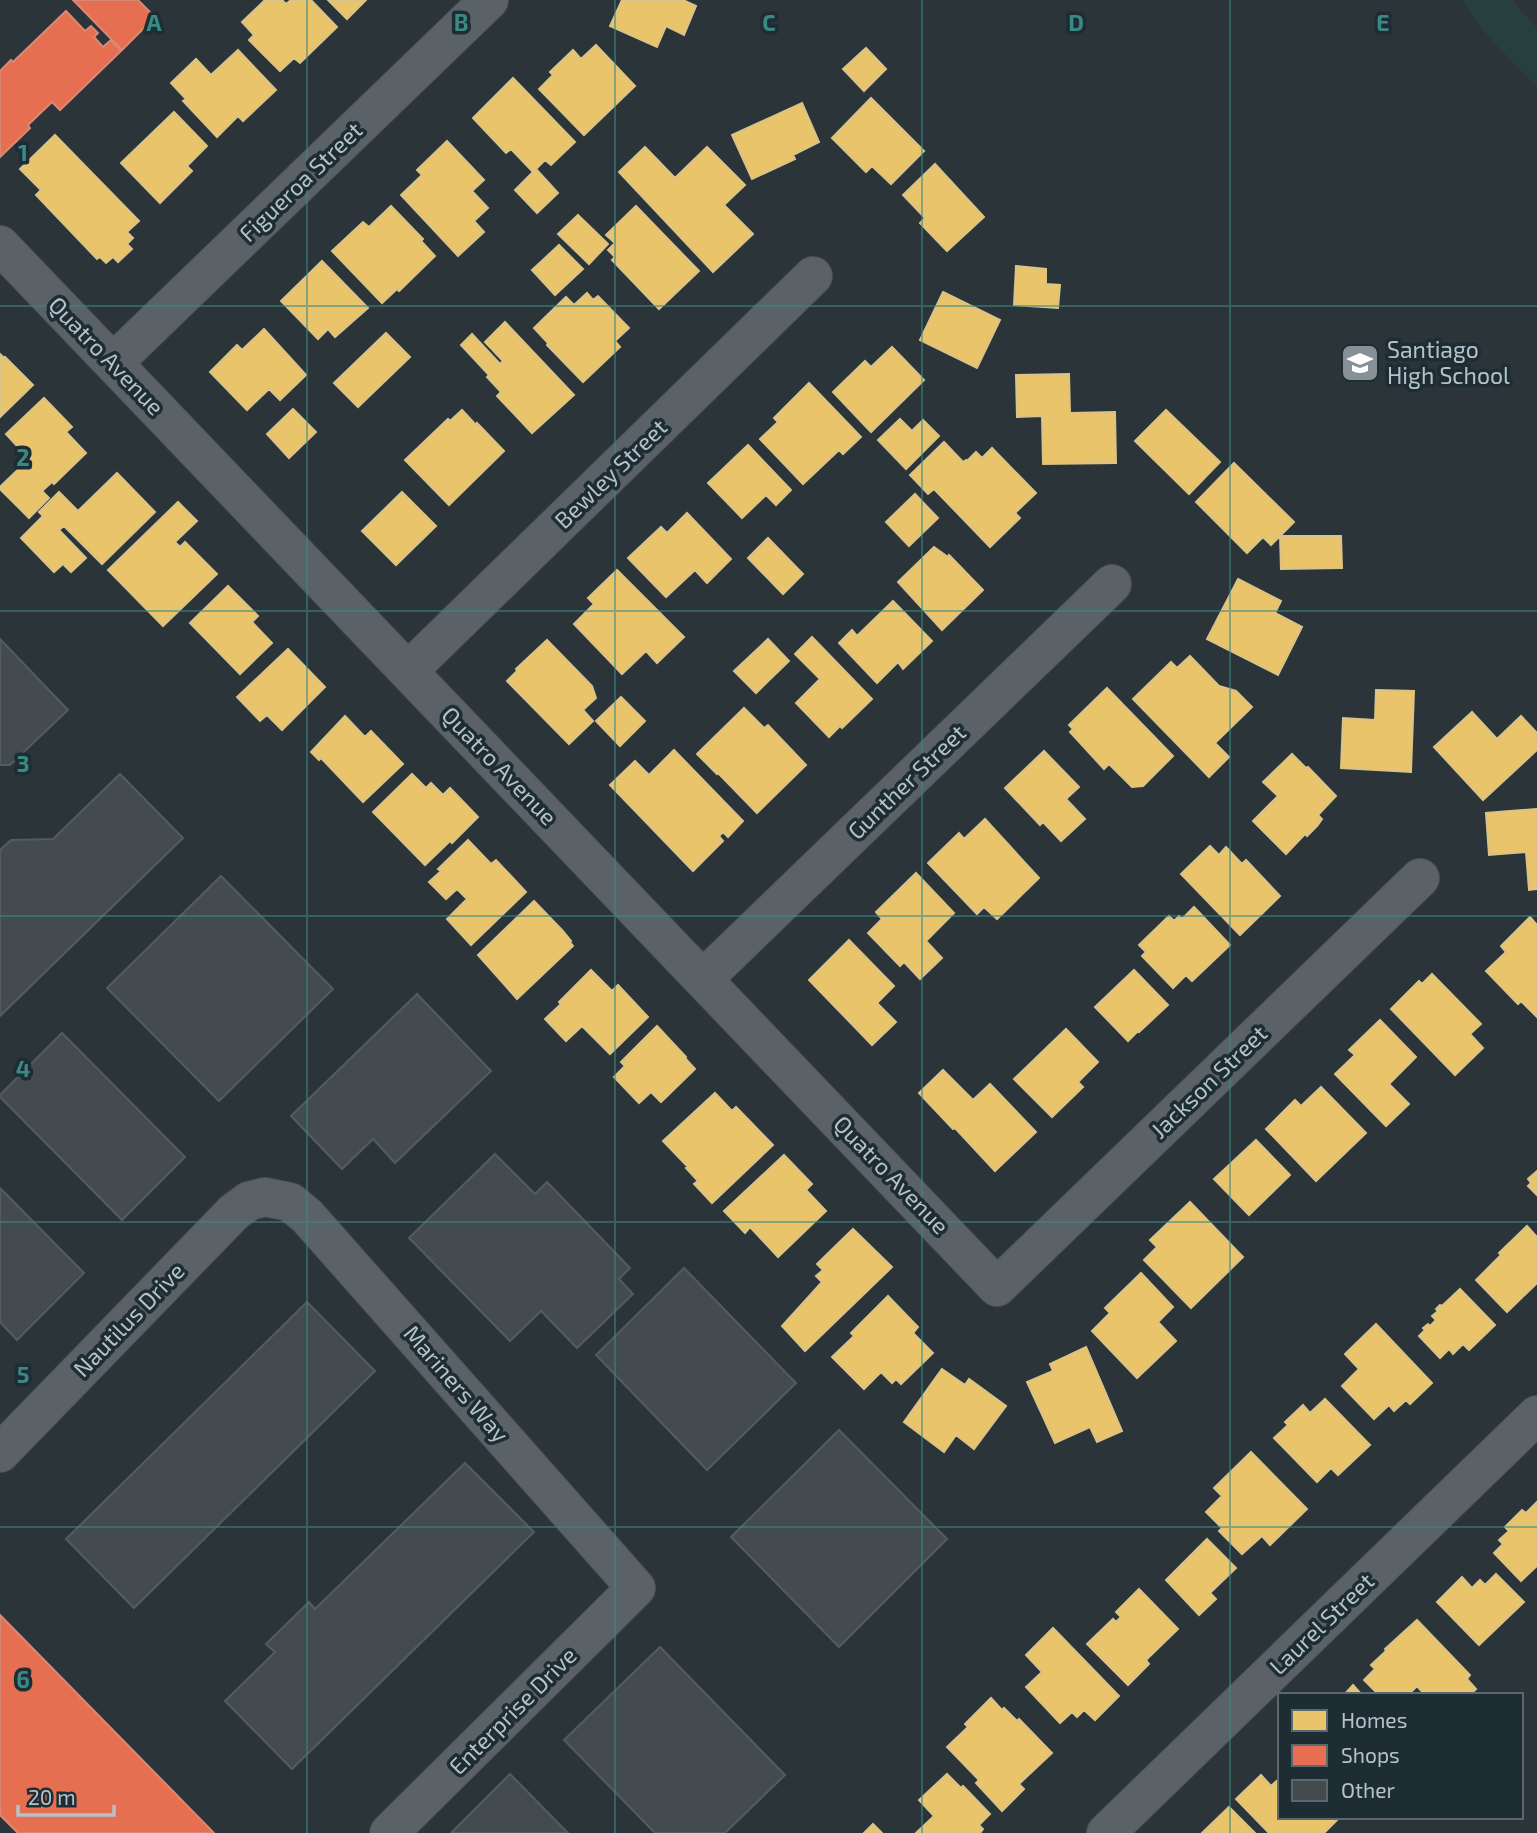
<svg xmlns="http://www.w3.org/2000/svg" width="1537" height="1833" viewBox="0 0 1537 1833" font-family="'Exo 2',sans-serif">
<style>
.green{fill:#28403d}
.homes{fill:#e9c46a;stroke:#dac387;stroke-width:2}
.shops{fill:#e76f51;stroke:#d88875;stroke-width:2}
.building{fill:#434b4f;stroke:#535c61;stroke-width:2}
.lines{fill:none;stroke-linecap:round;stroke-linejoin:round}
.minor-casing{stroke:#495054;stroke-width:40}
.minor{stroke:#5b6267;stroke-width:38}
.grid{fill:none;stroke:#398985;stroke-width:2;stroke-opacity:0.55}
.labels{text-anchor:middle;stroke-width:7;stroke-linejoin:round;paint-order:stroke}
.street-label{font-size:23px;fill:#b6c2ca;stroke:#1e2c34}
.poi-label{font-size:23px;fill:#b6c2ca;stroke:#1e2c34;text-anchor:start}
.grid-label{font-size:23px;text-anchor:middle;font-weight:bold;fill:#398985;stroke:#1e2c34;stroke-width:7;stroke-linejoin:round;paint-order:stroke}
</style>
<rect width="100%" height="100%" fill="#2b3439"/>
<path class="green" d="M1463 0H1512L1537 28V86C1511 60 1481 34 1463 0Z"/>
<path class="homes" d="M265 0H282L286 4 291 0H311L337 27 300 63 294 58 280 71 249 40 254 35 242 22Z
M328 0H366L347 19Z
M622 0H683L696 6 684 35 666 26 657 47 610 26Z
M596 45 635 86 584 135 539 89 553 75 550 72 573 50 581 59Z
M866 48 886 69 864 91 843 69Z
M238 50 276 90 243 121 238 116 217 137 183 101 186 99 171 83 196 59 211 75Z
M513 78 575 142 551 165 545 160 536 169 558 193 537 213 515 190 533 172 511 149 506 153 473 118Z
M871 98 924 151 891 184 872 166 866 172 832 138Z
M802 103 819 142 793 155 795 159 752 179 732 135Z
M174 112 207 146 187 166 192 171 160 203 121 163Z
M55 135 139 221 127 232 133 238 127 244 132 249 118 262 113 257 106 263 100 257 97 259 36 195 41 190 20 169Z
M447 141 484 180 472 191 488 208 474 221 484 232 458 256 401 195 422 175 417 170Z
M645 147 675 178 707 147 745 185 724 205 753 234 713 272 619 172Z
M935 164 984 217 947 251 920 223 925 218 903 195Z
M391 206 423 239 421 241 435 256 399 291 397 289 382 303 332 251 363 222 369 227Z
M636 206 699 271 659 309 612 260 615 257 608 250 615 243 606 235Z
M578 215 608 244 589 264 558 234Z
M559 245 583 269 555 295 532 270Z
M322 261 368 308 335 337 328 329 318 339 281 301Z
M1016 266 1046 269V284L1060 285 1058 308 1014 305Z
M943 292 1000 320 977 368 920 340Z
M587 293 593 300 598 296 629 328 615 341 620 347 583 382 547 345 548 343 534 328 566 297 574 305Z
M505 322 574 395 532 433 497 396 501 392 487 377 489 375 461 345 472 334 500 364 503 361 485 342Z
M264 329 306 375 280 400 269 389 247 410 210 372 237 345 242 350Z
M386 333 410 357 358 407 334 383Z
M892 347 924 380 871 432 833 392 865 361 871 367Z
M0 354 4 358 5 357 33 385 0 417Z
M1069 374 1070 413 1115 412 1116 463 1043 464 1042 416 1017 417 1016 375Z
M809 383 861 437 843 454 839 450 803 484 760 439 778 422 774 418Z
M44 398 72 427 66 432 86 453 54 484 52 482 42 491 49 498 29 518 0 489V487L29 459 6 434Z
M293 409 316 432 289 458 267 434Z
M462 410 476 425 477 423 504 451 449 505 405 460 448 419 450 421Z
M1166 410 1220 462 1189 494 1135 441Z
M900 419 912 431 923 420 939 436 906 469 878 440Z
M944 442 963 462 966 460 967 461 976 452 982 458 992 448 1036 493 1015 513 1020 518 990 547 934 489 928 494 910 475Z
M748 445 791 490 776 505 766 495 742 518 708 483Z
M1234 463 1294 522 1271 545 1263 537 1247 553 1196 502Z
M117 473 155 512 102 564 64 526 59 530 86 558 71 572 63 564 54 572 21 538 43 516 39 512 59 492 78 511Z
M402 492 436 526 396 565 362 531Z
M915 494 938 518 909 546 886 522Z
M178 502 197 521 175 542 180 547 185 542 217 574 163 626 108 570Z
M687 513 731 559 707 583 695 570 666 597 628 558 661 527 667 533Z
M1280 536H1341L1342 568 1281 569Z
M768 538 803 574 783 594 748 558Z
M934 547 948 557 949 555 983 590 942 630 898 582Z
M617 570 684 637 657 663 646 651 622 674 574 624 594 604 588 598Z
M1238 579 1281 601 1275 613 1302 627 1278 675 1207 639Z
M228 586 258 616 252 622 272 643 240 674 190 623Z
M893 601 932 641 903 669 898 662 877 683 839 643 852 630 857 636Z
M812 637 872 699 842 728 840 726 829 737 796 703 820 679 795 654Z
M768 639 789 661 756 693 734 671Z
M547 640 592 686 596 698 583 710 593 721 569 744 507 681 517 671 516 669Z
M288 649 325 687 282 730 267 715 260 721 237 697Z
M1190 656 1219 686 1236 691 1252 707 1215 743 1229 757 1209 777 1133 699 1171 662 1177 668Z
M1107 688 1173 756 1143 786 1132 787 1109 764 1104 769 1070 732 1073 729 1069 725Z
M1376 690 1414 691 1411 772 1341 768 1343 718 1375 720Z
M621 697 645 721 620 746 596 721Z
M744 708 764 728 768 725 806 765 757 813 718 773 717 774 697 754Z
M1472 712 1497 739 1521 716 1537 733V750L1483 800 1434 747Z
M345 716 365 737 371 731 403 764 363 802 321 758 319 760 311 752Z
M674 750 743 821 728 837 723 832 719 836 723 841 693 871 610 785 635 761 649 775Z
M1044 751 1079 787 1066 799 1085 819 1061 841 1043 822 1040 825 1005 788Z
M1292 754 1306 768 1308 767 1336 796 1318 815 1322 819 1317 826 1307 836 1305 834 1286 854 1253 821 1278 796 1263 782Z
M412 774 426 788 431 783 443 795 450 788 478 817 452 843 450 841 425 865 373 812Z
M1537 809V889L1529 890 1526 852 1489 855 1486 813Z
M985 819 1039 878 997 919 984 907 977 914 928 863 959 833 964 839Z
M468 840 491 864 496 860 526 892 471 945 447 919 467 899 457 889 446 899 429 882 441 871 438 869Z
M1210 846 1219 855 1226 847 1242 864 1246 860 1280 896 1240 935 1181 874Z
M916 873 954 913 926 941 942 958 920 979 904 962 900 966 868 933 882 919 876 912Z
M534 901 562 930 571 941 570 942 573 946 517 999 478 955Z
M1194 907 1230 945 1192 981 1186 975 1173 988 1142 956 1146 952 1139 945 1169 916 1174 921 1179 916 1182 919Z
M1530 917 1537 925V1017L1521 1001 1518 1004 1486 971 1506 952 1501 946Z
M849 940 894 986 877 1003 896 1022 872 1045 809 980Z
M591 970 612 991 618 985 648 1017 610 1054 582 1026 566 1041 545 1019 561 1004 559 1002Z
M1134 970 1168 1005 1139 1032 1138 1031 1128 1041 1095 1007Z
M1432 974 1481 1024 1470 1034 1483 1048 1455 1075 1391 1009 1419 981 1422 984Z
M1380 1020 1416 1057 1389 1084 1409 1104 1386 1126 1335 1074 1355 1055 1349 1050Z
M657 1026 686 1057 685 1058 695 1069 661 1102 651 1092 639 1103 614 1077 625 1066 621 1062Z
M1066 1029 1098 1062 1078 1082 1083 1087 1052 1117 1014 1079Z
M943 1070 973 1100 990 1084 1036 1132 995 1171 955 1128 953 1129 919 1093Z
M1321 1087 1366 1133 1316 1181 1266 1129 1295 1100 1301 1106Z
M715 1093 732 1111 736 1107 773 1145 712 1203 694 1184 698 1181 686 1168 688 1167 663 1141Z
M1256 1140 1290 1175 1249 1215 1214 1179Z
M784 1155 812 1184 806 1190 826 1211 778 1257 750 1227 745 1233 724 1211Z
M1537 1171V1195L1528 1186 1531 1183 1528 1179Z
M1190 1202 1243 1257 1191 1308 1144 1260 1157 1247 1150 1240Z
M1527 1226 1537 1237V1283L1507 1312 1476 1280 1501 1255 1499 1253Z
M853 1229 892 1267 805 1351 782 1326 822 1282 816 1276 823 1270 817 1264Z
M1141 1273 1173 1307 1158 1322 1176 1341 1137 1378 1092 1331 1110 1313 1105 1308Z
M1460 1289 1495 1325 1469 1350 1463 1344 1453 1354 1449 1349 1440 1358 1419 1336 1425 1330 1423 1328 1428 1324 1430 1326 1436 1320 1432 1316 1438 1311 1436 1309 1440 1305 1442 1306Z
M888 1296 918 1327 913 1333 933 1353 901 1384 896 1379 892 1383 881 1372 864 1389 832 1357 854 1336 851 1333Z
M1376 1324 1432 1383 1410 1404 1406 1400 1394 1411 1389 1405 1374 1419 1342 1386 1359 1369 1345 1354Z
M1086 1347 1122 1431 1097 1442 1090 1427 1055 1443 1027 1382 1053 1371 1050 1364Z
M942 1369 965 1385 969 1379 1006 1406 974 1449 956 1435 944 1452 904 1422Z
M1325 1399 1370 1445 1338 1475 1331 1468 1317 1482 1274 1438 1288 1425 1285 1422 1303 1405 1310 1413Z
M1251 1452 1307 1509 1270 1545 1262 1536 1242 1554 1219 1531 1222 1528 1206 1512 1222 1496 1214 1488Z
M1537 1502V1566L1521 1581 1494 1553 1503 1544 1499 1540 1509 1531 1505 1527 1522 1510 1526 1513Z
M1207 1539 1236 1568 1210 1593 1216 1599 1199 1615 1166 1580Z
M1496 1574 1524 1602 1479 1645 1437 1602 1462 1577 1472 1588 1480 1580 1485 1585Z
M1139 1589 1178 1629 1146 1660 1149 1664 1128 1685 1087 1644 1113 1619 1116 1622 1121 1617 1116 1612Z
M1417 1620 1470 1675 1467 1679 1476 1689 1470 1695H1425L1417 1686 1410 1693 1412 1695H1379L1364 1680 1375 1669 1371 1665 1386 1651 1385 1649Z
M1053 1628 1119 1696 1095 1720 1084 1710 1077 1717 1072 1712 1060 1723 1026 1687 1042 1672 1026 1655Z
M1353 1685 1362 1695H1344Z
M991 1698 1002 1710 1004 1708 1017 1721 1019 1719 1052 1753 1019 1784 1024 1789 1002 1811 976 1783 979 1780 947 1747 968 1727 965 1724Z
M947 1774 961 1788 963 1786 990 1814 979 1825 983 1829 980 1833H916L934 1816 919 1800Z
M1261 1775 1271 1786 1280 1778V1817H1340L1324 1833H1269L1236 1799Z
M1229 1807 1255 1833H1202Z
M873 1824 882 1833H864Z"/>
<path class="shops" d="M73 0H138L155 17 122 50Z
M66 11 85 31 91 26 98 33 94 37 103 47 111 40 121 51 60 110 52 102 28 125 30 128 0 157V71L11 60 13 62Z
M0 1615 214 1833H18L0 1815Z"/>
<path class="building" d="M0 639 68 710 10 765H0Z
M120 774 183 838 0 1016V850L11 840 53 839Z
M221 876 333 989 219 1101 107 988Z
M417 994 491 1071 395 1163 373 1139 342 1169 291 1116Z
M62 1033 185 1157 122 1220 0 1097V1095Z
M495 1154 535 1194 547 1182 630 1268 619 1279 633 1294 577 1348 541 1311 510 1341 409 1238Z
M0 1188 84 1273 17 1340 0 1322Z
M684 1268 796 1383 707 1470 596 1355Z
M307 1302 375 1371 134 1608 66 1539Z
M839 1430 947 1539 839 1647 731 1537Z
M465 1463 534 1532 292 1769 225 1701 275 1652 266 1644 309 1602 315 1609Z
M660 1647 785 1775 725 1833H655L564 1740Z
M510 1774 568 1833H451Z"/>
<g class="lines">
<defs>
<path id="minor" d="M0 245 997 1287 1420 878
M113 363 489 0
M408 671 813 276
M703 979 1112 584
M0 1453 234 1212 249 1201 265 1197 290 1202 307 1216 636 1588 389 1833
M1106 1833 1537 1415"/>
</defs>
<use href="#minor" class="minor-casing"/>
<use href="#minor" class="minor"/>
</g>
<path class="grid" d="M307 0V1833M615 0V1833M922 0V1833M1230 0V1833M0 306H1537M0 611H1537M0 916H1537M0 1222H1537M0 1527H1537"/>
<defs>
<symbol id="school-square" viewBox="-11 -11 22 22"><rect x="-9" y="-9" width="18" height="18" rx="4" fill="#859097" stroke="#1e2c34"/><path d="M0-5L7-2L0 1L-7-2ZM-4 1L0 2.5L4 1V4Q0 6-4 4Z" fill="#fff"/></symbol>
</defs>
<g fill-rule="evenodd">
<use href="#school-square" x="1338" y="341" width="44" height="44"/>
</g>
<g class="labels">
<g class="street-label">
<text transform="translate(301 182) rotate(-44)" y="8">Figueroa Street</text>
<text transform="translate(106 356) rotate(46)" y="8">Quatro Avenue</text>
<text transform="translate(611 474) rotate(-44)" y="8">Bewley Street</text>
<text transform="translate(499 766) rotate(46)" y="8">Quatro Avenue</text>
<text transform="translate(907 782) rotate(-44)" y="8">Gunther Street</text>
<text transform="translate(1209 1082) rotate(-44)" y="8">Jackson Street</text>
<text transform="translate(891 1175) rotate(46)" y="8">Quatro Avenue</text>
<text transform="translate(129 1320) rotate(-46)" y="8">Nautilus Drive</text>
<text transform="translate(456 1384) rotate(49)" y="8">Mariners Way</text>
<text transform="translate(1322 1624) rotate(-44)" y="8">Laurel Street</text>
<text transform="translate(513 1711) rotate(-45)" y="8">Enterprise Drive</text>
</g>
<g class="poi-label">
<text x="1387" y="358">Santiago<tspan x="1387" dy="26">High School</tspan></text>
</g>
</g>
<g class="grid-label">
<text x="154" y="31">A</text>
<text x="461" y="31">B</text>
<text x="769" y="31">C</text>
<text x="1076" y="31">D</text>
<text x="1383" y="31">E</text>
<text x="23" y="161">1</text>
<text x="23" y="466">2</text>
<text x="23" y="772">3</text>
<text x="23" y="1077">4</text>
<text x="23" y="1383">5</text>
<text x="23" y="1688">6</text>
</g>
<rect x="1278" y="1693" width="245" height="126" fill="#1e2c34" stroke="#5b6870" stroke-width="2"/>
<rect x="1292" y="1710" width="35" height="21" fill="#e9c46a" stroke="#5b6870" stroke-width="2"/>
<text x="1341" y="1728" font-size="21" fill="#b6c2ca">Homes</text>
<rect x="1292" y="1745" width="35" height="21" fill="#e76f51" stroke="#5b6870" stroke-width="2"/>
<text x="1341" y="1763" font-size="21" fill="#b6c2ca">Shops</text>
<rect x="1292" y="1780" width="35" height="21" fill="#434b4f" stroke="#5b6870" stroke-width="2"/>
<text x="1341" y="1798" font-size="21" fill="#b6c2ca">Other</text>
<path d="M18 1805v10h96v-10" fill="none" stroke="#b6c2ca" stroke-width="3.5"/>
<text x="28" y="1805" font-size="21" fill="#b6c2ca" stroke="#1e2c34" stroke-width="5" paint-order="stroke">20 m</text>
</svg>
